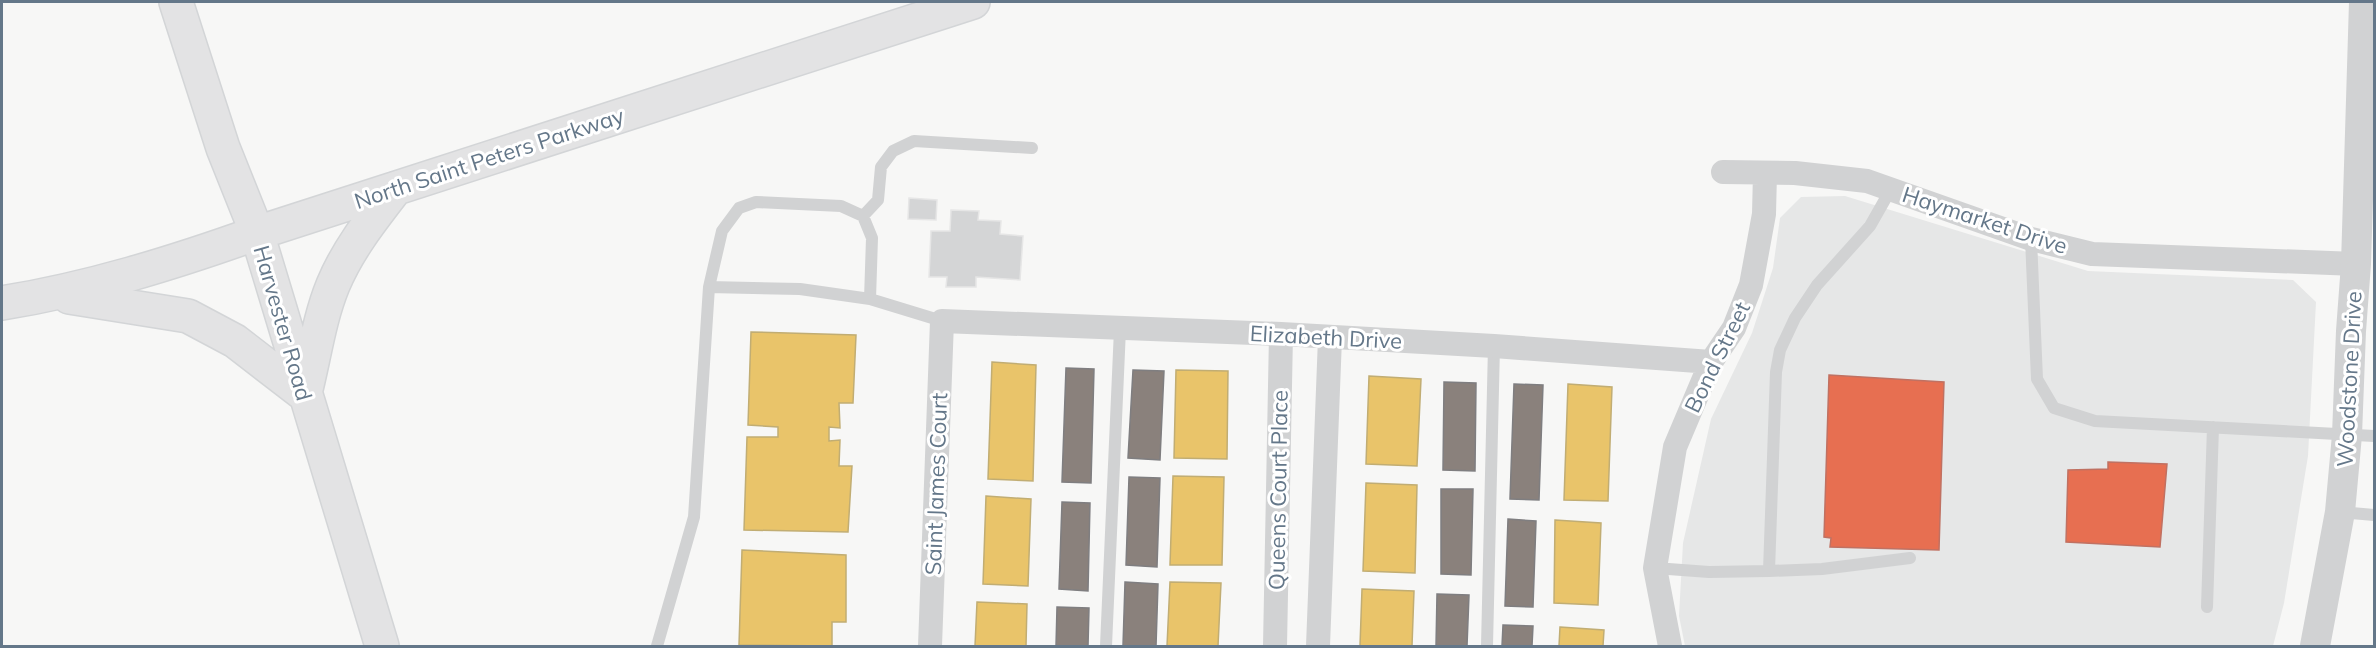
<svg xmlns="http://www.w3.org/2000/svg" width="2376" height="648" viewBox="0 0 2376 648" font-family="Mulish,sans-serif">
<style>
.built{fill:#e6e7e7}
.homes{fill:#e9c46a;stroke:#c1ad73;stroke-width:1.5}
.shops{fill:#e76f51;stroke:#c07162;stroke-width:1.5}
.industry{fill:#8a817c;stroke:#7f7e80;stroke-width:1.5}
.building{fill:#d4d5d6;stroke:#e6e6e6;stroke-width:1.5}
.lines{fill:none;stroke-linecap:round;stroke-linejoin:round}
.secondary-casing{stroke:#d3d5d7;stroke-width:36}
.service{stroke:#d1d2d3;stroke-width:12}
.minor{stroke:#d1d2d3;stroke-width:24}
.tertiary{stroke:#d1d2d3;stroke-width:30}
.secondary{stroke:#e3e3e4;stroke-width:33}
.labels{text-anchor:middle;stroke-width:6;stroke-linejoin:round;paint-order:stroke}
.street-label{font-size:22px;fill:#647789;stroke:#fff}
</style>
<rect width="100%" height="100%" fill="#f7f7f6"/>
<path class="built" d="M1845 196 2088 271 2293 280 2316 302 2308 456 2284 603 2273 646H1685L1679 616 1683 543 1711 419 1752 333 1773 268 1780 218 1801 197Z"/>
<path class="homes" d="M751 332 856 335 853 403H839L840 428 829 427V441L840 440 839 466H852L848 532 744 530 747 437H778V427L748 425Z
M992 362 1036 365 1033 481 988 479Z
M1176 370 1228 371 1227 459 1174 458Z
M1369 376 1421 379 1417 466 1366 464Z
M1568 384 1612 387 1608 501 1564 500Z
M1173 476 1224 477 1222 565H1170Z
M1366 483 1417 485 1415 573 1363 571Z
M986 496 1031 499 1028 586 983 584Z
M1555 520 1601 523 1598 605 1554 603Z
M742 550 846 555V622H832V646L739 645Z
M1170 582 1221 583 1218 646H1167Z
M1362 589 1414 591 1412 646H1360Z
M977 602 1027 604 1026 646H975Z
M1560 627 1604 630 1603 646H1559Z"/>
<path class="shops" d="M1829 375 1944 382 1939 550 1830 547 1831 538 1824 537Z
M2108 462 2167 464 2160 547 2066 542 2068 470 2108 469Z"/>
<path class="industry" d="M1066 368 1094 369 1091 483 1062 482Z
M1133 370 1164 371 1160 460 1128 458Z
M1444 382 1476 383 1475 471 1443 470Z
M1514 384 1543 385 1539 500 1510 499Z
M1129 477 1160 478 1157 567 1126 565Z
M1441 489H1473L1471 575 1441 574Z
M1062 502 1090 503 1088 591 1059 589Z
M1508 519 1536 521 1533 607 1505 606Z
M1125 582 1158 584 1156 646H1123Z
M1437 594 1469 595 1467 646H1436Z
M1057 607 1089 608 1088 646H1056Z
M1503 625 1533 626 1532 646H1502Z"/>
<path class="building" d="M909 198 937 200 936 220 908 219Z
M951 210 979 211 978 220 1001 221 1000 234 1023 236 1020 280 976 277V287H946L947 277H929L931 231H950Z"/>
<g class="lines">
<defs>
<path id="secondary" d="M176 2 223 148 257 233 382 646
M69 297 188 316 235 341 305 395
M2 303C89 289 173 263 257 233L973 2
M305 393C314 358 319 319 333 285 348 249 372 219 396 188"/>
</defs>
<use href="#secondary" class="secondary-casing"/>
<path class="service" d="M863 216 878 200 881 167 893 151 914 141 1032 148
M2031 239 2037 379 2054 408 2095 421 2374 436
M709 287 722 231 739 208 756 202 841 206 863 216 872 238 870 299
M2340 512 2374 515
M1655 568 1709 572 1769 571 1776 372 1780 350 1795 318 1817 285 1870 226 1891 189
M1769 571 1822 569 1910 558
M2207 607 2213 427
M657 646 694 517 709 287 800 289 870 299 942 321
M1106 646 1120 329
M1487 646 1494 346"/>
<path class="minor" d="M1723 172 1795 173 1867 181 2031 239 2092 254 2356 264
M930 646 942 321 1281 334 1494 346 1711 362
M1275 646 1281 334
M1318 646 1330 338
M1670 646 1655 568 1675 447 1711 362 1734 328 1751 285 1764 214 1765 173"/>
<path class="tertiary" d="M2315 646 2340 512 2347 435 2351 331 2356 264 2364 2"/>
<use href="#secondary" class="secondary"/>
</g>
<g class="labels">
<g class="street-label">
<text transform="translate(489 158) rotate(-18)" y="8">North Saint Peters Parkway</text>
<text transform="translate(1985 220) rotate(18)" y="8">Haymarket Drive</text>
<text transform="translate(283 323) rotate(74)" y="8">Harvester Road</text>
<text transform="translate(1326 337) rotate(3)" y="8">Elizabeth Drive</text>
<text transform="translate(1717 357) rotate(-64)" y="8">Bond Street</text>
<text transform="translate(2349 379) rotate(-87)" y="8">Woodstone Drive</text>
<text transform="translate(936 484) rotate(-88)" y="8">Saint James Court</text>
<text transform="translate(1278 490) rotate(-89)" y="8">Queens Court Place</text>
</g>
</g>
<rect width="2376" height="648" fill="none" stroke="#647789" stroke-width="6"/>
</svg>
